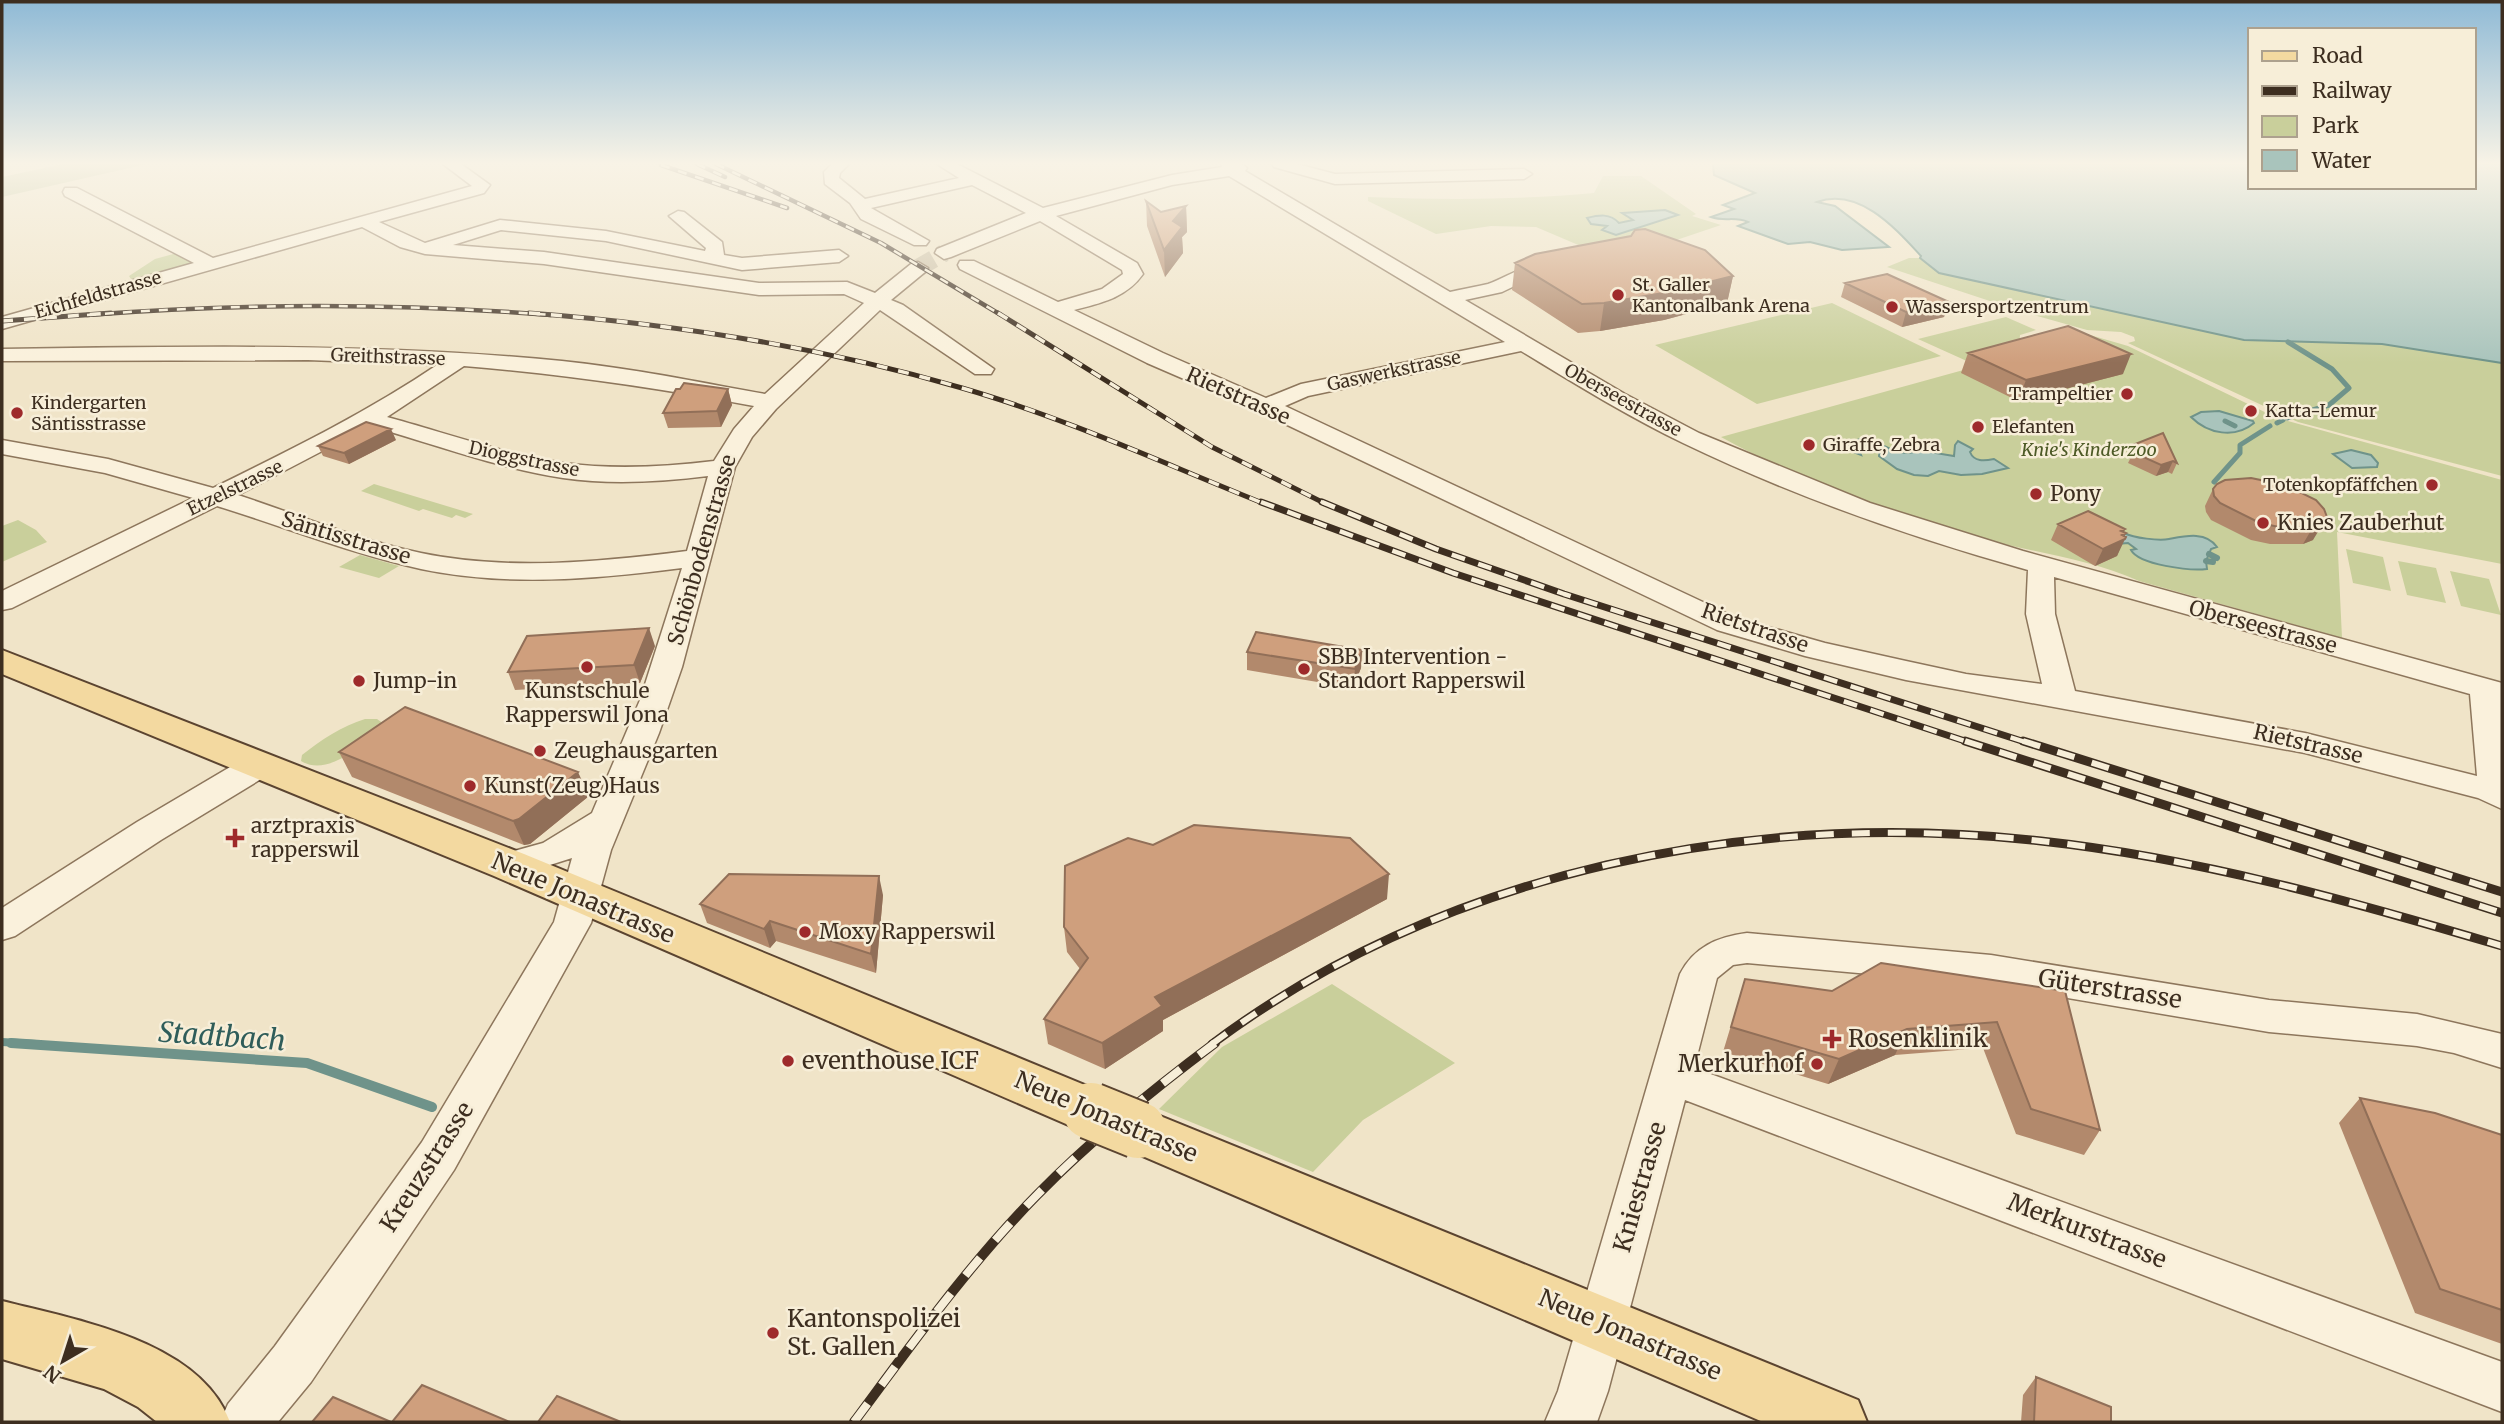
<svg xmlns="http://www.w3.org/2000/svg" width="2504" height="1424" viewBox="0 0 2504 1424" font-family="Merriweather,serif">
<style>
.green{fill:#c9cf9b}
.cemetery{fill:#bfc49a}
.water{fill:#a9c4bc;stroke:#6f938a;stroke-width:2}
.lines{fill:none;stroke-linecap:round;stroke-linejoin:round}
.stream-far3{stroke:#6f938a;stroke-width:5}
.stream-far2{stroke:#6f938a;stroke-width:6}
.stream-far1{stroke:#6f938a;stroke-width:8}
.stream{stroke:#6f938a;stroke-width:10}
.minor-tunnel{stroke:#ccc0a6;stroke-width:18;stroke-dasharray:18 9;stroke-linecap:butt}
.minor-casing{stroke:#8d765c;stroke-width:3}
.major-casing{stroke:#5b4430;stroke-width:4}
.minor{fill:#faf1dc;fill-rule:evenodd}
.major{fill:#f3d9a0;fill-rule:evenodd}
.rail-far4-casing{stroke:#3d2e20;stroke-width:4.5}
.rail-far3-casing{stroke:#3d2e20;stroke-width:5}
.rail-far2-casing{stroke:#3d2e20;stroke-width:7}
.rail-far1-casing{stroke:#3d2e20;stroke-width:9}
.rail-casing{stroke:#3d2e20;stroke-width:10}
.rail-far4{stroke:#f7eed8;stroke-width:2.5;stroke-dasharray:9;stroke-linecap:butt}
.rail-far3{stroke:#f7eed8;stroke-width:3.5;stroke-dasharray:11;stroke-linecap:butt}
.rail-far2{stroke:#f7eed8;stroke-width:4.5;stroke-dasharray:14;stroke-linecap:butt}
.rail-far1{stroke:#f7eed8;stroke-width:6;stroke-dasharray:18;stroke-linecap:butt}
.rail{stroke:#f7eed8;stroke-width:8;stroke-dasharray:23;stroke-linecap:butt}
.major-bridge-casing{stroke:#5b4430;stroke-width:60;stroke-linecap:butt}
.major-bridge{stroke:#f3d9a0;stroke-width:56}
.wall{fill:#b2896c}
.shaded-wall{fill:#916f58}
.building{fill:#cf9f7d;stroke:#916f58;stroke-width:2}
.poi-dot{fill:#9e2a2b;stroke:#f7eed8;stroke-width:2.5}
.labels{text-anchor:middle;stroke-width:5;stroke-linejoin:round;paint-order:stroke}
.far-poi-label{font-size:18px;fill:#3d2e20;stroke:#f7eed8;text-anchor:start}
.far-street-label{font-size:18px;fill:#3d2e20;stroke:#f7eed8}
.far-park-label{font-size:18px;font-style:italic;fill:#4d5a26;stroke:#f7eed8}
.street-label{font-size:21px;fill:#3d2e20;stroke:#f7eed8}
.poi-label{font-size:21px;fill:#3d2e20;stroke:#f7eed8;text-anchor:start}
.near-street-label{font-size:24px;fill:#3d2e20;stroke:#f7eed8}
.near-poi-label{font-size:24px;fill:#3d2e20;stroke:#f7eed8;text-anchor:start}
.near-water-label{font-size:28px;font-style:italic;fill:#2f5d5a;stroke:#f7eed8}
</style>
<rect width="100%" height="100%" fill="#f0e4c8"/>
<path class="green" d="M1603 176H1641L1696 214 1692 216 1721 225 1635 254 1583 247 1536 227 1491 226 1436 234 1368 201V197C1444 200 1519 200 1594 193Z
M177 253 191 259 190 264 149 277 131 279 129 276 155 259Z
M1909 258H1920L1939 273 2502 318V476L2298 422 2128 343 2135 341 2134 337 2121 332 2087 330 2020 311 1887 267Z
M1832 303 1941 356 1757 404 1655 345Z
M2006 317 2036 330 2020 335 2019 348 1969 362 1918 339Z
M2090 335 2128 346 2277 418 2502 480V564L2337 532 2342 638 2139 581C2090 559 2032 552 1979 538 1892 515 1800 480 1721 437Z
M374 484 473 514 465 518 456 515 452 518 423 509 419 511 361 491Z
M18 520 36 530 47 542 2 562V526Z
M2346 549 2383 557 2391 591 2353 583Z
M360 555 399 566 379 578 339 567Z
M2398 561 2436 568 2446 603 2407 595Z
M2450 571 2489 579 2501 615 2461 606Z
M365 719H377L384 724 380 732C358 747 327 777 301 761L302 755C321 740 342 726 365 719Z
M1332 984 1455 1063 1363 1120 1313 1172 1159 1109 1222 1047Z"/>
<path class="cemetery" d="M63 164H147L2 197V177Z"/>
<path class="water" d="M1713 164H2250V187H2474V164H2502V363L2382 344 2244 340 1939 273 1920 258 1921 256C1895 228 1859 187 1817 202L1835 206 1889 247 1842 250 1810 242 1788 244 1738 226 1748 222C1735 216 1725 222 1711 217L1734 209 1723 205 1755 193 1714 175Z
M1665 210 1678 215 1616 235 1602 230 1607 226 1591 224 1587 218C1599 215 1610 213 1619 223L1633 220 1622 213Z
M2219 411 2253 421 2254 423C2235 439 2208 434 2191 417L2201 412Z
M1864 438C1879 441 1892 453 1907 453 1918 453 1924 447 1934 446L1935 453 1954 456 1955 445 1958 441 1973 449 1970 452C1974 462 1984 461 1994 459L2008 468 1982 474 1961 475 1939 471 1928 476 1914 475 1897 469 1879 456 1880 450 1872 445H1862L1858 448 1861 455 1848 450 1850 442Z
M2351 450 2371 455 2378 463 2377 467 2352 468 2333 454Z
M2124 533C2134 538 2159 541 2169 539 2185 536 2206 531 2217 547L2211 549 2206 561 2207 569C2190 571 2139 565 2131 550L2136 549 2128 543 2116 544Z"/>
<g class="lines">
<path class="stream-far3" d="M2287 418 2329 405 2349 388 2332 369 2288 342
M2225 421 2235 426
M2277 423 2283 420
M2214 482 2240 453V445L2270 426"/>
<path class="stream-far2" d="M2209 554 2217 558
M2206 561 2213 562"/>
<path class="stream-far1" d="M2 1042 36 1044"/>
<path class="stream" d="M11 1043 307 1063 432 1107"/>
<path class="minor-tunnel" d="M918 268 944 253"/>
<defs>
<path id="minor" d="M443 164H461L490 185 484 193 379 222 425 243 500 220 606 231 705 251 706 248 669 216 678 211 684 212 722 242 724 255 742 258 839 250 848 256 839 262 742 270 606 241 501 230 453 245 544 252 759 283 847 282 875 293 911 264 918 262 928 268 925 272 891 300 903 305 994 369 991 374H975L880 310 776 409 752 437 735 467 682 667 659 733 611 850 591 923 454 1170 311 1382 278 1422H220L228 1404 275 1346 422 1142 554 922 572 858 509 878 496 874 491 865 496 856 543 843 592 813 640 700 682 568C597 579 507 587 421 569 352 554 285 527 217 506L12 608 2 610V591L193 498 105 473 2 454V440L108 459 213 488C290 450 366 413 437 365L308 360 2 361V349C188 346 376 343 562 361 630 368 698 382 765 394L864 303 844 294 759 295 544 264 425 254 400 247 362 227 2 329V317L194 263 65 196 63 192 65 188H77L213 258 472 186ZM464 366C562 374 658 388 754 406L734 429 714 461C664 467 614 470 564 463 504 454 446 433 387 417ZM370 426C434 444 497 468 563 478 611 485 660 482 708 476L687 551C600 562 508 571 421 553 359 540 298 515 238 495Z
M832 164H849L840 173 839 178 865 199 959 178 937 164H957L1043 208 1172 175 1222 167 1221 164H1242L1247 168 1245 171 1450 292C1462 289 1476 287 1488 284 1511 276 1534 257 1561 264L1564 268 1561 272 1531 278 1502 292 1465 300 1625 394 1699 433 1870 503 2023 551 2502 683V809L2478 798 2305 753 1906 680 1805 656 1717 630 1258 411 1147 363 960 269 958 265 960 261H974L1058 302 1102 289 1123 274 1122 270 1040 221 951 257 944 259 935 253 937 249 1026 213 972 185 871 208 929 241 926 245H914L861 219 850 203 825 184 824 172ZM1229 176 1505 342 1301 384 1266 398 1163 353 1074 310C1101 303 1126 298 1143 274L1137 263 1056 216 1172 185ZM1521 351C1574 383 1627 416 1683 443 1793 496 1910 537 2028 570L2026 614 2042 684 1966 674 1906 661 1825 643 1737 618 1285 406 1308 396ZM2054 577 2470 694 2477 776 2305 733 2075 691 2055 614Z
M1272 164H1297L1335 174 1524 169 1532 174 1524 179 1335 184 1274 167Z
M259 754 271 757 275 765 271 773 161 840 15 936 2 940V908L137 822 247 757Z
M1747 933 1991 955 2269 1000 2417 1014 2502 1034V1068L2454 1053 2417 1046 2269 1032 1991 985 1747 963 1733 965 1717 978 1694 1068 2502 1362V1412L1685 1100 1608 1391 1597 1422H1545L1558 1391 1680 974C1694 947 1717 937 1747 933Z"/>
<path id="major" d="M2 650 524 854 1109 1095 1117 1111 1109 1127 1091 1133 1073 1127 494 876 2 674Z
M1138 1107 1858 1400 1867 1422H1763L1119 1146 1112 1130 1119 1114Z
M2 1301C77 1320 200 1341 230 1422H157L138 1407 104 1389 2 1359Z"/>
</defs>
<use href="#minor" class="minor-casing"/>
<use href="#major" class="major-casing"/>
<use href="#minor" class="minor"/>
<use href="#major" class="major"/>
<defs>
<path id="rail-far4" d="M697 164 725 177
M716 164 881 243 1001 315
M661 165 787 208
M87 315C242 303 397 303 551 315"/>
<path id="rail-far3" d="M529 313C675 324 821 347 962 388 1066 418 1165 464 1265 504
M998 313 1212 447 1326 504
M2 321 111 313"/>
<path id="rail-far2" d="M1261 502 1453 573 1971 743
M1322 502 1436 549 1564 594 2028 743"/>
<path id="rail-far1" d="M1965 741 2502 913
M2023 741 2502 892
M1212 1044C1446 869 1754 809 2041 841 2198 858 2351 901 2502 946"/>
<path id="rail" d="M854 1422C912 1344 969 1264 1037 1195 1092 1139 1152 1090 1215 1043"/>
</defs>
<use href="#rail-far4" class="rail-far4-casing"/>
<use href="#rail-far3" class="rail-far3-casing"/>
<use href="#rail-far2" class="rail-far2-casing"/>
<use href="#rail-far1" class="rail-far1-casing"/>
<use href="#rail" class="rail-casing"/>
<use href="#rail-far4" class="rail-far4"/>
<use href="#rail-far3" class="rail-far3"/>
<use href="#rail-far2" class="rail-far2"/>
<use href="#rail-far1" class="rail-far1"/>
<use href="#rail" class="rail"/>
<defs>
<path id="major-bridge" d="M1091 1111 1138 1130"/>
</defs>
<use href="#major-bridge" class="major-bridge-casing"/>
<use href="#major-bridge" class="major-bridge"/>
</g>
<path class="wall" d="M1146 201 1161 212 1186 206 1187 232 1182 237 1183 253 1165 277 1147 226Z
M1515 263 1733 276 1727 303 1664 320 1600 331 1578 333 1512 290Z
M1845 283 1949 302 1944 317 1902 327 1841 297Z
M1968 353 2123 374 2018 401 1961 373Z
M728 389 732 405 721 427 668 428 663 413Z
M2163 433 2177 463 2172 474 2168 472 2156 476 2128 463 2130 459 2125 456 2130 446Z
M396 440 349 464 323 456 318 446Z
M2213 489 2316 500 2313 540 2303 544H2270L2251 540 2211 520 2206 512 2205 506Z
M2058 524 2124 532 2126 533 2117 556 2095 566 2051 540Z
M655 646 640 683 515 690 508 672Z
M1362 650 1361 668 1353 688 1247 670V652Z
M339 752 589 796 530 844 524 845 352 777Z
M1153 845 1387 899 1163 1020V1031L1105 1069 1048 1044 1044 1019 1080 969 1067 952 1064 927Z
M883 895 876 973 776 941 770 948 707 923 700 904Z
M1745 979 1832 991H2065L2100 1130 2084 1155 2016 1134 1983 1048 1895 1055 1828 1084 1723 1052Z
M2360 1098 2502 1135V1344L2415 1313 2339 1123Z
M2036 1377 2111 1422H2021L2023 1395Z"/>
<path class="shaded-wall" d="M1186 206 1187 232 1182 237 1183 253 1165 277 1164 250 1173 221Z
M1733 276 1727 303 1664 320 1600 331 1604 303Z
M1949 302 1944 317 1902 327 1906 312Z
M2131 354 2123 374 2018 401 2026 380Z
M728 389 732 405 721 427 717 411Z
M391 429 396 440 349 464 344 453Z
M2173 461 2168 472 2156 476 2161 465Z
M2327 517 2313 540 2303 544 2313 527Z
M2125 529 2123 535 2126 533 2123 540 2126 537 2117 556 2095 566 2103 549 2121 531Z
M649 628 655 646 640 683 634 665Z
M1362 650 1361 668 1353 688 1355 669Z
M578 772 589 796 530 844 524 845 513 821Z
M1389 874 1387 899 1163 1020V1031L1105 1069 1102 1043 1155 997Z
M879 876 883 895 876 973 871 954Z
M770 921 776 941 770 948 764 929Z
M1907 1029 1895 1055 1828 1084 1839 1059Z"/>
<path class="building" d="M1146 201 1161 212 1186 206 1173 221 1182 227 1164 250Z
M1645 229 1705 250 1733 276 1669 292 1604 303 1582 304 1515 263 1535 254 1631 236 1635 230Z
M1887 274 1949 302 1906 312 1845 283Z
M2068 326 2131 354 2026 380 1968 353Z
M684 383 728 389 717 411 663 413 676 389H680Z
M366 422 391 429 344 453 318 446Z
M2163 433 2177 463 2173 461 2161 465 2132 452 2139 450 2130 446Z
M2251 478 2285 485 2316 500 2324 509 2327 517 2323 523 2313 527H2279L2260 523 2220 503 2214 496 2213 489 2217 484 2225 480Z
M2088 511 2125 529 2121 531 2126 533 2122 535 2126 537 2125 539 2103 549 2058 524Z
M649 628 634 665 508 672 527 636Z
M1256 632 1362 650 1355 669 1247 652Z
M405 707 578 772 519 819 513 821 339 752Z
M1194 825 1350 838 1389 874 1155 997 1162 1006 1102 1043 1044 1019 1088 958 1064 927 1065 866 1128 838 1153 845Z
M729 874 879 876 871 954 770 921 764 929 700 904Z
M1881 963 2065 991 2100 1130 2031 1109 1997 1022 1907 1029 1839 1059 1731 1027 1745 979 1832 991Z
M2360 1098 2435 1113 2502 1135V1310L2440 1289Z
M2036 1377 2111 1407V1422H2034Z
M422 1385 510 1422H392Z
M557 1396 621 1422H538Z
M333 1397 391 1422H312Z"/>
<linearGradient id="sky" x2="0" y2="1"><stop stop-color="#8fbad6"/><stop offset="0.45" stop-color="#f8f3e6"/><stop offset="1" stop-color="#f8f3e6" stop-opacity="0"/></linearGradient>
<rect width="2504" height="363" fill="url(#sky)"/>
<g class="poi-dot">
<circle cx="1618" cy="295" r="7"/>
<circle cx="1892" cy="307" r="7"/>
<circle cx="2127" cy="394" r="7"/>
<circle cx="2251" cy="411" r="7"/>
<circle cx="17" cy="413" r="7"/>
<circle cx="1978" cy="427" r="7"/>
<circle cx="1809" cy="445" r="7"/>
<circle cx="2432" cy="485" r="7"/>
<circle cx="2036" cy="494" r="7"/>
<circle cx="2263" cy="523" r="7"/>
<circle cx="587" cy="667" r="7"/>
<circle cx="1304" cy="669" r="7"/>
<circle cx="359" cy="681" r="7"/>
<circle cx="540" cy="751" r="7"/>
<circle cx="470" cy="786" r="7"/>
<path d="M231.5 827.5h7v7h7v7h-7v7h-7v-7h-7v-7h7z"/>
<circle cx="805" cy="932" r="7"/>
<path d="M1828.5 1028.5h7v7h7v7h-7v7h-7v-7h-7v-7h7z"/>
<circle cx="788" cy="1061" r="7"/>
<circle cx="1817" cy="1064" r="7"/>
<circle cx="773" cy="1333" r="7"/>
</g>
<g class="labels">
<g class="far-poi-label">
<text x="1632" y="291">St. Galler<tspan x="1632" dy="21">Kantonalbank Arena</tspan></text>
<text x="1906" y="313">Wassersportzentrum</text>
<text x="2113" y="400" text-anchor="end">Trampeltier</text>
<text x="31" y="409">Kindergarten<tspan x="31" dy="21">Säntisstrasse</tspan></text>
<text x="2265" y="417">Katta-Lemur</text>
<text x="1992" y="433">Elefanten</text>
<text x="1823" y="451">Giraffe, Zebra</text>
<text x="2418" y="491" text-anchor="end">Totenkopfäffchen</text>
</g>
<g class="far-street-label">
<text transform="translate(98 295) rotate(-16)" y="6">Eichfeldstrasse</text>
<text transform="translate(388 357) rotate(2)" y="6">Greithstrasse</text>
<text transform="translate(1394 371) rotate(-12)" y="6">Gaswerkstrasse</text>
<text transform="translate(1623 400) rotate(29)" y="6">Oberseestrasse</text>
<text transform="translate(524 459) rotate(12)" y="6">Dioggstrasse</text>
<text transform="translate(235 488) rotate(-26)" y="6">Etzelstrasse</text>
</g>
<g class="far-park-label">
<text x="2089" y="456">Knie's Kinderzoo</text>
</g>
<g class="street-label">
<text transform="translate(1238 396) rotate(24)" y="7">Rietstrasse</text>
<text transform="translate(346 538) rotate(17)" y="7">Säntisstrasse</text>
<text transform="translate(702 550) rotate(-74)" y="7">Schönbodenstrasse</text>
<text transform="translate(2263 627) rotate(15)" y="7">Oberseestrasse</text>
<text transform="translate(1755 628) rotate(19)" y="7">Rietstrasse</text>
<text transform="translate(2308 744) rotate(13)" y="7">Rietstrasse</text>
</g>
<g class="poi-label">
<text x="2050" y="501">Pony</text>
<text x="2277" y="530">Knies Zauberhut</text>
<text x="1318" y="664">SBB Intervention -<tspan x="1318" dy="24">Standort Rapperswil</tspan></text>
<text x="373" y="688">Jump-in</text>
<text x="587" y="698" text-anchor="middle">Kunstschule<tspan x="587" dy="24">Rapperswil Jona</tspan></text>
<text x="554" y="758">Zeughausgarten</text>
<text x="484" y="793">Kunst(Zeug)Haus</text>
<text x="251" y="833">arztpraxis<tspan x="251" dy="24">rapperswil</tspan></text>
<text x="819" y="939">Moxy Rapperswil</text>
</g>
<g class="near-street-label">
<text transform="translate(583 898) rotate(23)" y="8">Neue Jonastrasse</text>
<text transform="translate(2110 989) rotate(9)" y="8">Güterstrasse</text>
<text transform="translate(1106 1117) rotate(23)" y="8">Neue Jonastrasse</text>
<text transform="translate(427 1167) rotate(-57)" y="8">Kreuzstrasse</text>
<text transform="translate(1640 1187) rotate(-74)" y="8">Kniestrasse</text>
<text transform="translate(2087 1231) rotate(21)" y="8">Merkurstrasse</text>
<text transform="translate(1630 1335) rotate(23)" y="8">Neue Jonastrasse</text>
</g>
<g class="near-poi-label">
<text x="1848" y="1047">Rosenklinik</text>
<text x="802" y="1069">eventhouse ICF</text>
<text x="1803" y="1072" text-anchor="end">Merkurhof</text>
<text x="787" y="1327">Kantonspolizei<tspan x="787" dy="28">St. Gallen</tspan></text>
</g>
<g class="near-water-label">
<text transform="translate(222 1036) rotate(4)" y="10">Stadtbach</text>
</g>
</g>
<rect width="2504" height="1424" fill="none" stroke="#3d2e20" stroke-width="7"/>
<rect x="2248" y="28" width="228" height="161" fill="#f7eed8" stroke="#ada18e" stroke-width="2"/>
<rect x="2262" y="51" width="35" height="10" fill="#f3d9a0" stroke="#ada18e" stroke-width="2"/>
<text x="2312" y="63" font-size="21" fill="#3d2e20">Road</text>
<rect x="2262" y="86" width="35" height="10" fill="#3d2e20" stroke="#ada18e" stroke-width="2"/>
<text x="2312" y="98" font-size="21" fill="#3d2e20">Railway</text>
<rect x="2262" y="116" width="35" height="21" fill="#c9cf9b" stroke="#ada18e" stroke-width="2"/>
<text x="2312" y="133" font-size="21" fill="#3d2e20">Park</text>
<rect x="2262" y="150" width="35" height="21" fill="#a9c4bc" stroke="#ada18e" stroke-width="2"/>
<text x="2312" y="168" font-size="21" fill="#3d2e20">Water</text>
<g transform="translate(63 1361) rotate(219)" stroke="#f7eed8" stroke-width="5" paint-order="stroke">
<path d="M0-5L12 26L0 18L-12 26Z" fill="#3d2e20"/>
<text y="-10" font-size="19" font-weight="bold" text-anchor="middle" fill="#3d2e20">N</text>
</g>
</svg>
